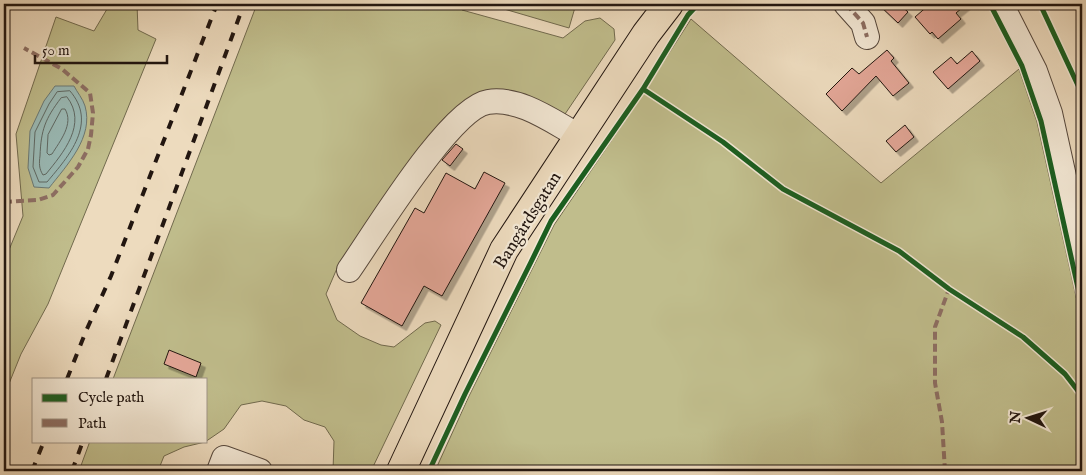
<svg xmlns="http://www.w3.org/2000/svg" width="1086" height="475" viewBox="0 0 1086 475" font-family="'IM FELL English',serif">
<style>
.green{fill:#c0bd8c;stroke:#716a4e}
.water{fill:#9abab6;stroke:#6a7874}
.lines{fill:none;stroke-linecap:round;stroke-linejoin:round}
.shore{stroke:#5e6863;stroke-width:1}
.building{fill:#e4a798;stroke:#221610;filter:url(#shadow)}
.minor-casing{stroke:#55473c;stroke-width:26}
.major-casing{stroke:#221610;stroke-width:30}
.minor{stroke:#f3e8d5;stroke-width:24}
.major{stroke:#eddbbe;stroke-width:28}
.rail{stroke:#221610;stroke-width:4;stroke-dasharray:9 9;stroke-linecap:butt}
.quiet{stroke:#8d6e63;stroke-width:4;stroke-dasharray:8 4;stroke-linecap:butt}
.cycleway-casing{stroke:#f3e8d5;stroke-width:8}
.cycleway{stroke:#1b5e20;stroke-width:5}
.labels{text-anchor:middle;stroke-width:4.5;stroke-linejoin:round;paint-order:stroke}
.street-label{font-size:18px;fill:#221610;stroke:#f3e8d5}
</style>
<defs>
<filter id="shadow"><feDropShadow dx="4.5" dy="4.5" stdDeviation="0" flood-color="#0004"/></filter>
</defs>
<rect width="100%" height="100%" fill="#eddbbe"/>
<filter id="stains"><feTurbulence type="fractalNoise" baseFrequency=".004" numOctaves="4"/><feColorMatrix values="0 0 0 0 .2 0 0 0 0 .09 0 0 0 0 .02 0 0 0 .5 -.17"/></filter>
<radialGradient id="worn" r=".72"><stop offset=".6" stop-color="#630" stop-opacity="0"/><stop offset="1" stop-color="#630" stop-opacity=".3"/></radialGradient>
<path class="green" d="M110 4H137L138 30 156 39 48 304 21 354 4 396V262L23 216 16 134 56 17 94 31Z
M257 4H463L462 10 563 38 585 21 600 18 614 29 615 40 561 120 463 102 444 118 421 146 338 266 326 294 337 320 360 336 381 345 394 347 425 323 435 321 441 325 371 471H333L334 441 325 427 304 420 286 406 262 401 241 405 224 429 205 442 184 447 164 456 158 471H79L90 441H206V379H113Z
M487 4H576L569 28Z
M691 19 881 183 1019 69 1037 122 1082 323V471H435L469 396 554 225 637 103Z"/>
<path class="water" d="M55 86H74C77 92 83 99 85 106 94 137 67 165 49 188L34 187 28 168 30 131 44 101Z"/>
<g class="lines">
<path class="shore" d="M70 91C98 123 69 156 47 182H39L33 167 35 132 49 104 57 92Z
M67 97C88 124 63 153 46 174L43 175C39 169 39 163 40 156 41 130 45 119 61 98Z
M62 109H65C74 124 60 141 52 154L49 155 47 153 48 135Z"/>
</g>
<path class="building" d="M878 4H899L908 12 898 23Z
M930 4H967L956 13 961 19 938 39 932 32 930 34 915 17Z
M887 50 894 58 891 61 909 83 893 96 876 76 842 111 826 94 852 68 859 74Z
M972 51 980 61 948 89 933 72 951 57 957 64Z
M905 125 914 137 896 152 886 141Z
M456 144 463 149 450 166 442 160Z
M484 172 505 183 442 296 424 286 402 326 361 303 415 208 424 213 446 173 475 189Z
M169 350 201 363 196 377 164 364Z"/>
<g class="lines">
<defs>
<path id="minor" d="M846 4 863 23 867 37
M1001 4 1035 71 1050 113 1082 258
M349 270C373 236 450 108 488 102 520 97 553 122 579 136
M219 471 224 458 260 471"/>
<path id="major" d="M401 471 504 250 646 34 669 4"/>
</defs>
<use href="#minor" class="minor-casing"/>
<use href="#major" class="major-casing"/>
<use href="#minor" class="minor"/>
<use href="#major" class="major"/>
<path class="rail" d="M67 379 86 331 111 276 217 4
M106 379 244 4
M32 471 44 441
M72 471 83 441"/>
<path class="quiet" d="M846 4 863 23 867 37
M4 202 38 200 53 195 78 167 88 149 91 135 93 113 90 93 62 69 24 48
M945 471 942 422 935 383V327L949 289"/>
<defs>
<path id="cycleway" d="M990 4 1022 66 1041 121 1082 306
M1040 4 1082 94
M643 89 723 142 783 189 899 251 949 289 1023 337 1065 374 1082 396
M429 471 465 394 531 262 551 221 643 89 688 15 698 4"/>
</defs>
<use href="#cycleway" class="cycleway-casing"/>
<use href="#cycleway" class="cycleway"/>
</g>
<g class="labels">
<g class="street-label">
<text transform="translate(527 220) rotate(-58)" y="6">Bangårdsgatan</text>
</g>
</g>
<rect width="1086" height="475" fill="none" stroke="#eddbbe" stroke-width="20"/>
<rect x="5" y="5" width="1076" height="465" fill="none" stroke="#221610" stroke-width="2.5"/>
<rect x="10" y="10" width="1066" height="455" fill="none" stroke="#221610"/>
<rect x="32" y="378" width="175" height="65" fill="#f3e8d5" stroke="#9f9486"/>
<rect x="42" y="394" width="25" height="8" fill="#1b5e20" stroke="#9f9486"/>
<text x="78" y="402" font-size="15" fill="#221610">Cycle path</text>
<rect x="42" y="419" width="25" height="8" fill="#8d6e63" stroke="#9f9486"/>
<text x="78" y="428" font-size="15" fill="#221610">Path</text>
<g transform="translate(1028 418) rotate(274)" stroke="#f3e8d5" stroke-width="4" paint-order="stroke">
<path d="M0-4L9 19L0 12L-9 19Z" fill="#221610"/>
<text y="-8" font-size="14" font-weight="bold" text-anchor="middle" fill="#221610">N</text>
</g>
<path d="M35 55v8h132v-8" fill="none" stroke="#221610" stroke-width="2.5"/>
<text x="42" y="55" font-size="15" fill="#221610" stroke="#f3e8d5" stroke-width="4" paint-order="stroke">50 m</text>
<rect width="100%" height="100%" filter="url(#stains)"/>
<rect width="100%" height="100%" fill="url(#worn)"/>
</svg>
